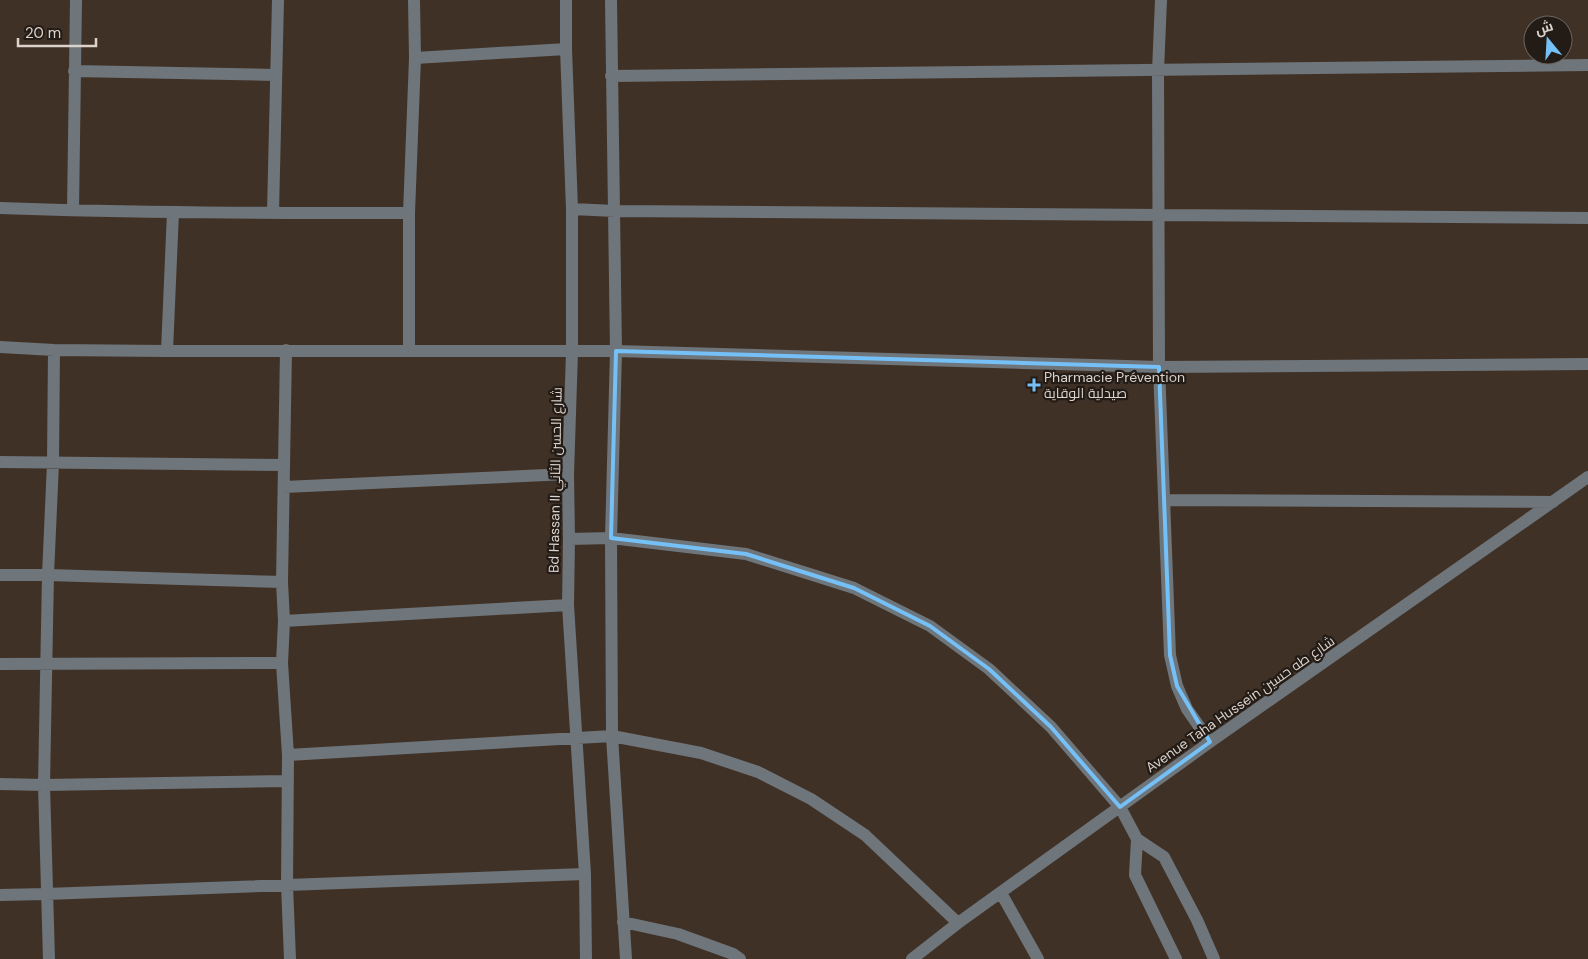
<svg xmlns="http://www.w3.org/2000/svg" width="1588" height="959" viewBox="0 0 1588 959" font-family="'DM Sans',Cairo,sans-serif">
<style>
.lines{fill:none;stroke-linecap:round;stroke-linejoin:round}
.minor{stroke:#6e757b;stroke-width:12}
.marked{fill:none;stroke:#75c0f6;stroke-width:4;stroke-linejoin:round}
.poi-dot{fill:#75c0f6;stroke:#221b16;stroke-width:2}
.labels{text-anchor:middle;stroke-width:4.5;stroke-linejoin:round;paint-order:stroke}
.poi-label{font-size:14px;fill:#dcd2cc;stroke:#221b16;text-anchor:start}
.street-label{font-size:14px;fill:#dcd2cc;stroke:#221b16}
</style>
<rect width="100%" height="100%" fill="#403126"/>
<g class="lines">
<path class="minor" d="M566 0V49L572 209V352L568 474 569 539 568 605 585 874 586 959
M611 0 616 351 611 538 612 736 626 959
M1161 0 1158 71 1159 367 1170 655 1177 686 1187 709 1210 742
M415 58 566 49
M74 71 275 75
M611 76 1588 65
M0 208C136 213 273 213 409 213
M572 209 615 211 1588 218
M73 210 76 0
M273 213 278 0
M0 347 54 350 167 351H616L1159 367 1588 364
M286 350 282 582 284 621 282 663 288 755 287 885 290 959
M409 350V213L415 58 414 0
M167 351 173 212
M0 462 283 465
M284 487 568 474
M1164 500 1553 502
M569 539 611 538 746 554 854 588 930 626 989 669 1051 727 1120 807 1137 839 1164 857 1197 920 1214 959
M0 575H48L282 582
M284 621 568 605
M0 664 282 663
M288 755 612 736 701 753 758 772 811 799 865 835 958 923
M0 784 44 785 288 781
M1137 839 1135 875 1176 959
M1001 893 1038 959
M0 895 46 894 585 874
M623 922 678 934 733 954 740 959
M49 959 44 785 48 575 53 463 54 350
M912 959 958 923 1210 742 1588 477"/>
</g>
<path class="marked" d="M616 351 1159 367 1170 655 1177 686 1210 742 1120 807 1051 727 989 669 930 626 854 588 746 554 611 538Z"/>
<path class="poi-dot" d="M1031.5 377.5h5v5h5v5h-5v5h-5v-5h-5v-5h5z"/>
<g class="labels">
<g class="poi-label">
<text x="1044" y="382">Pharmacie Prévention<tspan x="1044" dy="16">صيدلية الوقاية</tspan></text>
</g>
<g class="street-label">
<text transform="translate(555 480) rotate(-89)" y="5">Bd Hassan II شارع الحسن الثاني</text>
<text transform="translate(1240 704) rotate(-35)" y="5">Avenue Taha Hussein شارع طه حسين</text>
</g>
</g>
<g transform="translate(1548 40) rotate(342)"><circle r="24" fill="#221b16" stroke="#6c645f"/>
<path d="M0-4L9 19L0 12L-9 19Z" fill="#75c0f6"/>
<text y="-8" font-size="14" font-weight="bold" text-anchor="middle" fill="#dcd2cc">ش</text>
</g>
<path d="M18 38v8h78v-8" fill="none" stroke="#dcd2cc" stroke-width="2.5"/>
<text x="25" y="38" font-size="15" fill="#dcd2cc" stroke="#221b16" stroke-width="4" paint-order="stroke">20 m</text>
</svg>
